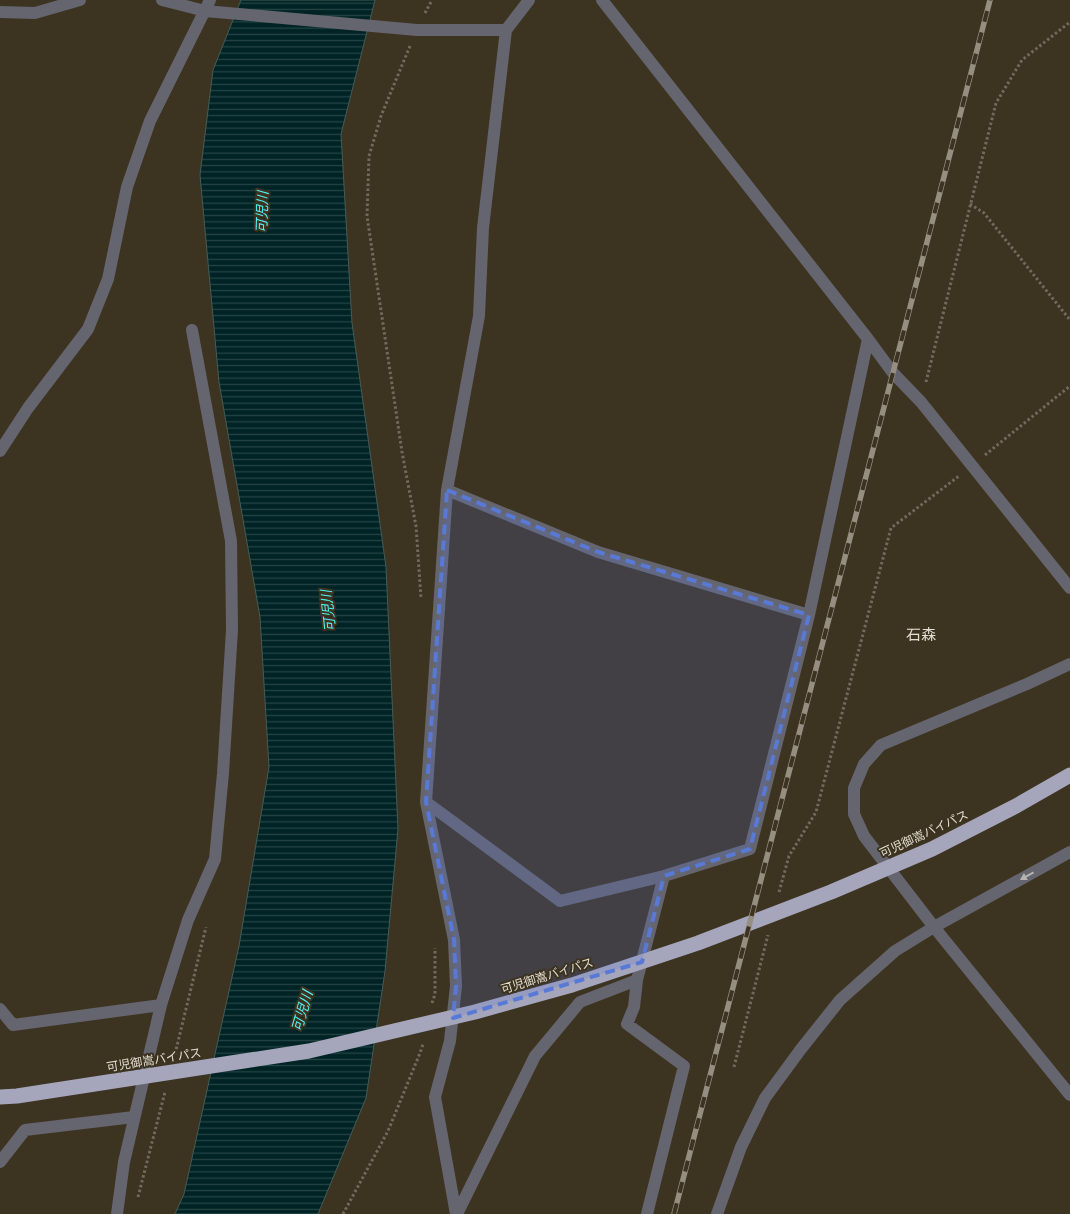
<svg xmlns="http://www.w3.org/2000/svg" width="1070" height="1214" viewBox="0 0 1070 1214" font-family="'Public Sans','Noto Sans JP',sans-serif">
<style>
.water{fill:url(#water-rules);stroke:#445c59}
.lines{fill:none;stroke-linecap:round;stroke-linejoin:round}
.path{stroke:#736a5a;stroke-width:3;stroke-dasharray:2.5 2.5;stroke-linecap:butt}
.minor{stroke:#64656e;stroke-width:12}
.highway{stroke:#a5a6bc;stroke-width:15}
.rail-casing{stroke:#968e80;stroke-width:5.5}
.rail{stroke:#3d3321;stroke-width:4;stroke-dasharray:11;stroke-linecap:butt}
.oneway{fill:#b7b3af}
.marked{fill:#5979d6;fill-opacity:0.2;stroke:#5979d6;stroke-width:4;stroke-dasharray:10 6;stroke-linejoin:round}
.labels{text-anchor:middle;stroke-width:4;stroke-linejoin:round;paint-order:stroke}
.street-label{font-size:12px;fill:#e4ddd2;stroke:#3d3321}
.water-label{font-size:14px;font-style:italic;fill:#4ff3f7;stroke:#3d3321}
.quarter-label{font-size:15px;fill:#e4ddd2;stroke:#3d3321}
</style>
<defs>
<pattern id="water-rules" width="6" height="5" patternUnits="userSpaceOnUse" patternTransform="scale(1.25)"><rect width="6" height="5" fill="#002425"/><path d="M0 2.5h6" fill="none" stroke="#254344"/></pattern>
</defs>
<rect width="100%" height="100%" fill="#3d3321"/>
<path class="water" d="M241 0H375L341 134 352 323 386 567 398 829 385 971 366 1098 318 1214H175L184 1194 239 946 269 767 260 617 219 382 200 175 213 70Z"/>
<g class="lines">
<path class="path" d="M425 13 432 0
M410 46 381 116 369 156 367 216 402 452 416 526 421 598
M970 204 984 213 1070 320
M926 382 996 103 1022 60 1070 22
M985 455 1070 386
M779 892 789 856 816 812 891 528 959 476
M432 1003 435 994V948
M175 1054 206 927
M734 1067 768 935
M138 1197 165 1092
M343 1214 388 1131 420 1053 423 1044"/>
<path class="minor" d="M162 0 205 11 417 30H506
M602 0 868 339 893 373 921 402 1070 588
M0 12 35 13 80 0
M0 451 28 408 88 329 108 279 127 187 150 121 210 0
M447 490 598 552 809 615
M1070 664 1027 684 881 745 864 764 854 788V814L864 836 934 927 1070 1095
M426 802 560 901 664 876 750 849 809 615 868 339
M637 980 634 1007 627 1024 684 1066 647 1214
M0 1009 13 1025 161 1005
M0 1162 25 1130 134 1117
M117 1214 124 1162 161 1005 188 920 215 859 223 773 232 630 231 541 192 330
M456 1214 435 1097 450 1041 456 986 454 940 426 802 447 490 479 316 483 228 506 30 529 0
M457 1214 535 1056 580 1002 637 980 664 876
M717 1214 741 1147 765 1098 801 1049 840 1000 895 951 934 927 1070 852"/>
<path class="highway" d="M0 1097 17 1096 309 1051 475 1012 572 985 698 943 831 892 932 849 1016 806 1070 775"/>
<defs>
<path id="rail" d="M674 1214 990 0"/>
</defs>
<use href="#rail" class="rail-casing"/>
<use href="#rail" class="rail"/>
</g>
<defs><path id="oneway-solid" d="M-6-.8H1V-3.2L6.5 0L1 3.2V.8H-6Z" transform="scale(1.25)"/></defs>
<use class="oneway" href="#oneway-solid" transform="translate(1027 876) rotate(151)"/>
<path class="marked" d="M447 490 598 552 809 615 750 849 664 876 642 962 453 1018 456 986 454 940 426 802Z"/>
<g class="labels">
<g class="street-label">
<text transform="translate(924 834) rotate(-25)" y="4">可児御嵩バイパス</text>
<text transform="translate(547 976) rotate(-17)" y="4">可児御嵩バイパス</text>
<text transform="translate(154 1060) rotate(-9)" y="4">可児御嵩バイパス</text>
</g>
<g class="water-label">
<text transform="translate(262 212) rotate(-88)" y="5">可児川</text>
<text transform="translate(328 611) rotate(-96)" y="5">可児川</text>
<text transform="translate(302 1011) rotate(-74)" y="5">可児川</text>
</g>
<g class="quarter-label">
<text x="921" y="640">石森</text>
</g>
</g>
</svg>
